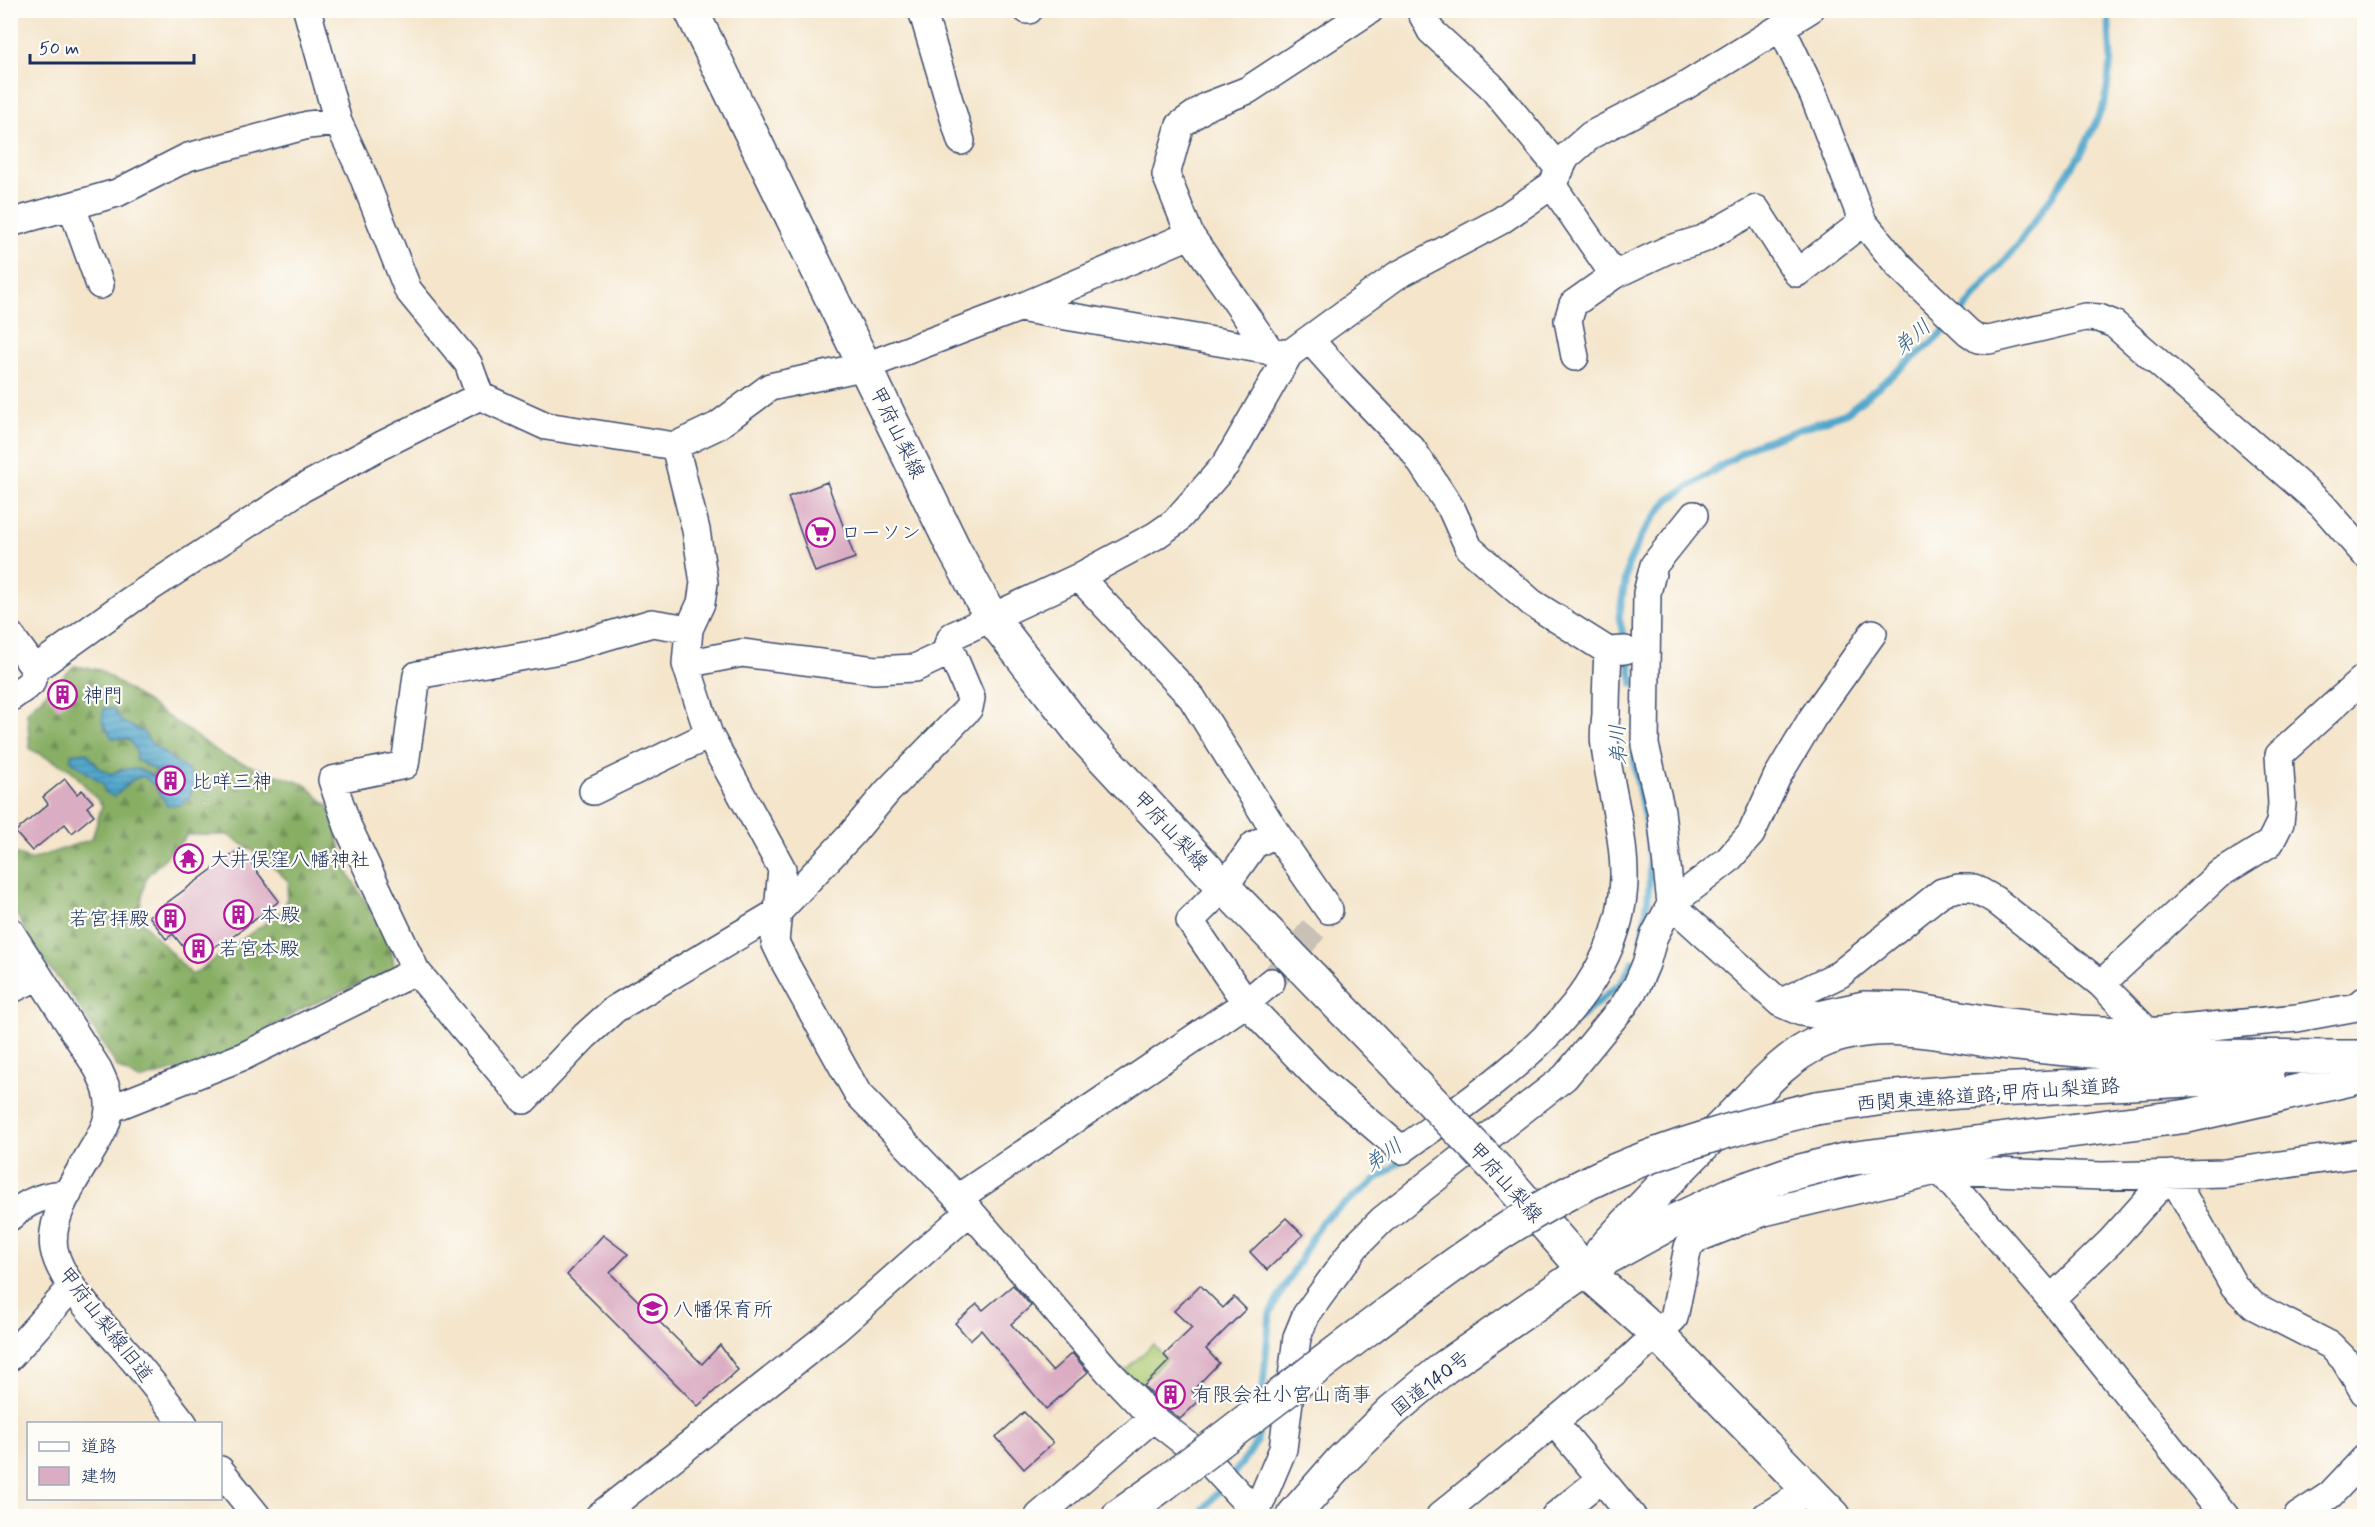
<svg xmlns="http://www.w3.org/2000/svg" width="2375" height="1527" viewBox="0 0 2375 1527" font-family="Mynerve,'Klee One',sans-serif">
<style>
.grass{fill:#aaca71;stroke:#627c68;stroke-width:1.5}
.forest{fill:url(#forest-firs);stroke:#516e60;stroke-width:1.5;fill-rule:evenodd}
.water{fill:url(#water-rules);stroke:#356a94;stroke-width:1.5}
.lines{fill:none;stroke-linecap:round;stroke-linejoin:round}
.stream{stroke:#4fa6cb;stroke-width:7}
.building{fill:#dbadc3}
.minor-tunnel{stroke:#c9c1b5;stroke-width:27;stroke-dasharray:27 14;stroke-linecap:butt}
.minor-casing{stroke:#3c4a6e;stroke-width:30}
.major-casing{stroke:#3c4a6e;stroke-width:36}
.highway-casing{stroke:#3c4a6e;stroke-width:36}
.minor{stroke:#fff;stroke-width:27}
.major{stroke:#fff;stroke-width:33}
.highway{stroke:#fff;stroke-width:33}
.major-bridge-casing{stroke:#3c4a6e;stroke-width:36;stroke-linecap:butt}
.highway-bridge-casing{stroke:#3c4a6e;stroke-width:36;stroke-linecap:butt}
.major-bridge{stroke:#fff;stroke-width:33}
.highway-bridge{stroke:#fff;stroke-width:33}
.labels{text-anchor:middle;stroke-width:4.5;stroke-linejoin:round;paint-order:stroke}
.street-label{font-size:20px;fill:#1b2f5e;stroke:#fdfcf7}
.poi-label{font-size:20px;fill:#1b2f5e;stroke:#fdfcf7;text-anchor:start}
.water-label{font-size:21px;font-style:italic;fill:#305f8a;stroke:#fdfcf7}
</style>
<defs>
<pattern id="forest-firs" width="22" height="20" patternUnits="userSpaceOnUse" patternTransform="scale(1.5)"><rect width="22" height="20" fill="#87ae63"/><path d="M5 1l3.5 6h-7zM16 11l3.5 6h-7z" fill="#6e8e55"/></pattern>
<pattern id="water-rules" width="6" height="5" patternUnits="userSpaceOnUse" patternTransform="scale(1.5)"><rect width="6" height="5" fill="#4fa6cb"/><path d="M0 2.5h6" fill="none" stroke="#4188a8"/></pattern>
</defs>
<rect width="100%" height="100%" fill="#fdfcf7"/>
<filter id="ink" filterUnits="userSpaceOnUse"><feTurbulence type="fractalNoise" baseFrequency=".0167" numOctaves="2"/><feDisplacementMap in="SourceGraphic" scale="12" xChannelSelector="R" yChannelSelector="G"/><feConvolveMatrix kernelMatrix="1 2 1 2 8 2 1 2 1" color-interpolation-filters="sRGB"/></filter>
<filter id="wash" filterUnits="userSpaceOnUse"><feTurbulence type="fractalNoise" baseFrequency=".008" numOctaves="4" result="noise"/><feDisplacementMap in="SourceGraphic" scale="24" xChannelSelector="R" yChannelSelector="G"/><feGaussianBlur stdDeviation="1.35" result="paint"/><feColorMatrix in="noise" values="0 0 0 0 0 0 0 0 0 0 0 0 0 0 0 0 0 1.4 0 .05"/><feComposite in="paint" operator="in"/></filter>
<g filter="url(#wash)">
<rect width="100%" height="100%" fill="#f4e5cb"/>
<path class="grass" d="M1153 1344 1166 1359 1138 1387 1124 1372Z"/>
<path class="forest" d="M74 666 100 670 226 757 306 785 329 807 347 871 390 943 395 969 301 1009 221 1059 139 1080 118 1068 77 1003 34 948 11 904 10 851 30 860 92 839 102 805 71 770 30 749 27 712ZM122 722 142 731 152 744 187 770 196 782 167 805 154 785 143 776 132 780 122 790 105 792 103 784 94 777 86 752 100 769 112 774 120 769 155 776 169 790 179 791 184 782 175 772 156 771 128 739ZM188 835H228L264 858 289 882 285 909 192 975 138 917 146 877Z"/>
<path class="water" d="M104 708H113L122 722 142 731 152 744 187 770 196 782 190 796 181 805H167L154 785 143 776 132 780 114 797 105 792 103 784 72 761 71 754 86 752 100 769 111 774C136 762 152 772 169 790L180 791 184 782 175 772 156 771 137 760 135 748 128 739 112 738 102 721Z"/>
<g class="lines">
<path class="stream" d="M1958 317 2017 246 2081 154 2105 102 2111 60 2108 10
M1625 643 1619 617 1628 565 1643 533 1668 500 1754 445 1846 413 1933 342 1950 325
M1628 654 1633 684
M1634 753C1635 786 1648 817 1649 850 1651 878 1648 907 1642 934
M1577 1020 1621 983 1633 962
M1262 1397 1270 1313 1322 1221 1405 1158
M1230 1478C1243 1462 1260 1444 1261 1423
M1198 1516 1223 1486"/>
</g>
<g id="blocks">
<path class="building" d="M827 482 855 558 815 572 788 497Z
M66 682 76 695 58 709 47 695Z
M65 779 77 794 82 790 93 802 87 807 94 815 72 833 65 824 32 851 15 832 48 804 43 797Z
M240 849 279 901 222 945 220 943 195 962 173 934 166 939 149 916Z
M1286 1218 1303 1235 1267 1270 1250 1252Z
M603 1235 628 1254 610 1273 702 1364 720 1345 738 1370 698 1406 567 1275Z
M1013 1285 1031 1306 1011 1324 1052 1371 1072 1353 1088 1372 1046 1409 981 1330 970 1340 955 1323 977 1304 983 1310Z
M1200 1285 1223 1308 1234 1297 1246 1309 1206 1349 1219 1363 1192 1391 1200 1400 1180 1419 1164 1406 1144 1386 1169 1361 1164 1355 1192 1328 1174 1311Z
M1024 1412 1053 1443 1024 1469 996 1437Z"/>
</g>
</g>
<g filter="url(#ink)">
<use href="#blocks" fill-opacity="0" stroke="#3c4a6e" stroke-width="1.5"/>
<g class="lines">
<path class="minor-tunnel" d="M1271 982 1329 910"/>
<defs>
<path id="minor" d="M307 10 338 122 361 171 408 290 468 363 480 396 546 426 675 446 717 426 770 387 866 366 1019 308 1289 354
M922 10 961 141
M1027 10H1029
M1420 10 1431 31 1490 85 1560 170
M1781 27 1814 96 1863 222 1899 266 1968 332 1978 339 1989 340 2085 317 2099 318 2114 324 2322 505 2364 553
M1552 185 1614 275 1667 250 1703 239 1756 209 1797 273 1863 222
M72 207 100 285
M10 223 117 193 188 157 308 125 338 122
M1019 308 1190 235
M1310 340 1344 378 1412 449 1452 510 1469 548 1532 603 1608 651 1625 650
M1271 352 1190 235 1166 175 1180 125 1207 106 1248 90 1370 10
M1575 357 1568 320 1573 304 1614 275
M675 446 696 530 704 583 701 603 689 629 686 664 709 735 782 869 775 942 785 963 858 1094 970 1211 1109 1372 1153 1418 1208 1461 1259 1516
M1694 515 1654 565 1647 593 1645 745 1661 811 1671 904 1780 1003 1801 1012 1819 1015 1864 1005 1908 1006 1997 1021 2080 1029 2148 1032 2297 1018 2357 1007 2364 1001
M1079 577 1192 698 1276 833 1329 910
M10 635 35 669
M686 664 742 653 875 670 915 668 951 651
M35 669 131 600 301 489 382 445 480 396
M10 698 31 683 35 669
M593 791 709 735
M1276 833 1254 845 1224 887 1190 921 1246 1003 1322 1082 1402 1150C1493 1084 1627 1000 1624 872 1623 828 1610 789 1605 746 1603 736 1605 725 1606 714 1606 693 1607 672 1608 651
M10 931 98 1069C104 1082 110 1094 109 1108 109 1120 103 1131 97 1142 81 1171 48 1215 54 1249 61 1285 107 1328 130 1356 149 1378 166 1401 184 1424
M416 971 524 1100 585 1036 615 1009 778 912 851 835 887 792 969 708 971 698 948 644 952 636 1079 577 1155 536 1175 522 1226 464 1289 354 1396 276 1500 221 1552 185 1566 157 1591 135 1682 88 1809 10
M2101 984 2218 875 2270 843 2280 823 2282 804 2279 755 2364 678
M10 990 37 977
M1780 1003 1840 974 1942 892 1958 888H1974L1995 900 2101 984 2148 1032
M110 1109 244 1056 416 971 348 827 332 780 405 765 417 675 560 650 652 623 689 629
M1940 1170 2102 1176 2225 1173 2364 1153
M2171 1174 2234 1286 2254 1306 2330 1345 2344 1359 2364 1392
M958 1198 1246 1003 1271 982
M10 1217C27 1201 45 1194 68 1194
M2051 1299 2111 1241 2171 1174
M10 1357 72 1287
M1554 1422 1632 1516
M220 1470 257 1516
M1256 1513 1283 1449 1297 1337 1306 1315 1355 1247 1382 1220 1565 1077 1624 1005 1637 985 1646 964 1654 936 1671 904 1728 860 1751 834 1777 777 1813 717 1873 633
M599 1516 835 1330 970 1211
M1039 1516 1153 1418
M1440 1516 1629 1360 1674 1318 1688 1247 1696 1239 1764 1212 1940 1170 2051 1299 2225 1516
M1555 1516 1601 1479
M1766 1516 1809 1490
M2298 1516 2330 1495 2364 1459"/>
<path id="major" d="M691 10 954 549 991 617 1085 738 1224 887 1416 1085
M1504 1177 1585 1270 1656 1333 1834 1516"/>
<path id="highway" d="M1816 1108 1884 1098 1958 1092 2267 1076
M1602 1251C1643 1205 1687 1161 1731 1117 1757 1091 1785 1057 1820 1042 1875 1017 1937 1033 1994 1041 2022 1045 2051 1048 2079 1050 2174 1058 2270 1056 2364 1057
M1119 1516 1161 1486
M1293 1516 1341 1461 1392 1411 1445 1367 1585 1270 1672 1222 1732 1194 1785 1175 1848 1159 2188 1116 2364 1076"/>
</defs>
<use href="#minor" class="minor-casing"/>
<use href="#major" class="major-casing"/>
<use href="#highway" class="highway-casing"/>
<use href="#minor" class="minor"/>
<use href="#major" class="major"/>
<use href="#highway" class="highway"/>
<defs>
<path id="major-bridge" d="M1416 1085 1504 1177"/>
<path id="highway-bridge" d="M1161 1486C1229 1434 1298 1382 1366 1330 1443 1272 1520 1213 1609 1173 1676 1144 1745 1125 1816 1108"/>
</defs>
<use href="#major-bridge" class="major-bridge-casing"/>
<use href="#highway-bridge" class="highway-bridge-casing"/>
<use href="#major-bridge" class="major-bridge"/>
<use href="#highway-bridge" class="highway-bridge"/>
</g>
</g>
<defs>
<symbol id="supermarket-ring" viewBox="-11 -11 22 22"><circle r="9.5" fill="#fdfcf7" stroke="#b5179e" stroke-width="1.5"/><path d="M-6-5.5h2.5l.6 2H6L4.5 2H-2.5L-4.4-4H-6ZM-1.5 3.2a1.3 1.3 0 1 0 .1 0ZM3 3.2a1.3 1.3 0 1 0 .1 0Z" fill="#b5179e"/></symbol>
<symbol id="building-ring" viewBox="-11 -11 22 22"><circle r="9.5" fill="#fdfcf7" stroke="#b5179e" stroke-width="1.5"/><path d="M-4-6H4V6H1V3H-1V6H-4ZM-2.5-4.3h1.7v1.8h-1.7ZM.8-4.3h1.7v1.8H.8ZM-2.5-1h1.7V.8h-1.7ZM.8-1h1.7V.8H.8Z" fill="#b5179e"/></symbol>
<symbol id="temple-ring" viewBox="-11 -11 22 22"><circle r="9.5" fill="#fdfcf7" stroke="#b5179e" stroke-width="1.5"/><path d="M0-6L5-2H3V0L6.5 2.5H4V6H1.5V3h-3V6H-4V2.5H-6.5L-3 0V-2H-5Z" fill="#b5179e"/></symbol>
<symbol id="school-ring" viewBox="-11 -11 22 22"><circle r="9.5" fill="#fdfcf7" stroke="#b5179e" stroke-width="1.5"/><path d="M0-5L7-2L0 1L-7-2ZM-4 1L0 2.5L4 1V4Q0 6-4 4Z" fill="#b5179e"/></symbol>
</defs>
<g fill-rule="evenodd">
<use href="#supermarket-ring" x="804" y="516" width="33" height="33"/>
<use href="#building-ring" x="46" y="678" width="33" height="33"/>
<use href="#building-ring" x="154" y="764" width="33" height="33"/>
<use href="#temple-ring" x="172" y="842" width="33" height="33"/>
<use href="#building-ring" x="222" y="898" width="33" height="33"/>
<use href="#building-ring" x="154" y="902" width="33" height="33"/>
<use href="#building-ring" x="182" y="932" width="33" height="33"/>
<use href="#school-ring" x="636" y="1292" width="33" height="33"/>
<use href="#building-ring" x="1154" y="1378" width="33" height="33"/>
</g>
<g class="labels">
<g class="street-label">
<text transform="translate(898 432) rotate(64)" y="7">甲府山梨線</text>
<text transform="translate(1171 830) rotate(47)" y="7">甲府山梨線</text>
<text transform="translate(1988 1094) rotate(-4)" y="7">西関東連絡道路;甲府山梨道路</text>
<text transform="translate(1506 1182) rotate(48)" y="7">甲府山梨線</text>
<text transform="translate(106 1324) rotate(52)" y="7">甲府山梨線旧道</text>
<text transform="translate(1430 1383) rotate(-38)" y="7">国道140号</text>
</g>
<g class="poi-label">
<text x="841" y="539">ローソン</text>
<text x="83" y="702">神門</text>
<text x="192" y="788">比咩三神</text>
<text x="210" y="866">大井俣窪八幡神社</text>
<text x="260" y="921">本殿</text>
<text x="149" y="925" text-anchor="end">若宮拝殿</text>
<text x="219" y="955">若宮本殿</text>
<text x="673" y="1316">八幡保育所</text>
<text x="1192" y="1401">有限会社小宮山商事</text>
</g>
<g class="water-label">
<text transform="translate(1912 337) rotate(-41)" y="7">弟川</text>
<text transform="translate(1618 745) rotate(-92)" y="7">弟川</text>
<text transform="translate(1383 1155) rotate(-36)" y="7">弟川</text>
</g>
</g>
<rect width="2375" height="1527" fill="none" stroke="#fdfcf7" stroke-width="36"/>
<rect x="27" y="1422" width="195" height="78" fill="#fdfcf7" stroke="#a3aaba" stroke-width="1.5"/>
<rect x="39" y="1442" width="30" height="9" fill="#ffffff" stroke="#a3aaba" stroke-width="1.5"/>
<text x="81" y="1452" font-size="18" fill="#1b2f5e">道路</text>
<rect x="39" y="1467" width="30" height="18" fill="#dbadc3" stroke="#a3aaba" stroke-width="1.5"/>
<text x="81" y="1482" font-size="18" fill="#1b2f5e">建物</text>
<path d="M30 54v9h164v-9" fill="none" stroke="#1b2f5e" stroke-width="3"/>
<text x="39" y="54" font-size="18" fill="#1b2f5e" stroke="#fdfcf7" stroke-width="4.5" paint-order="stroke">50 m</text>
</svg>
